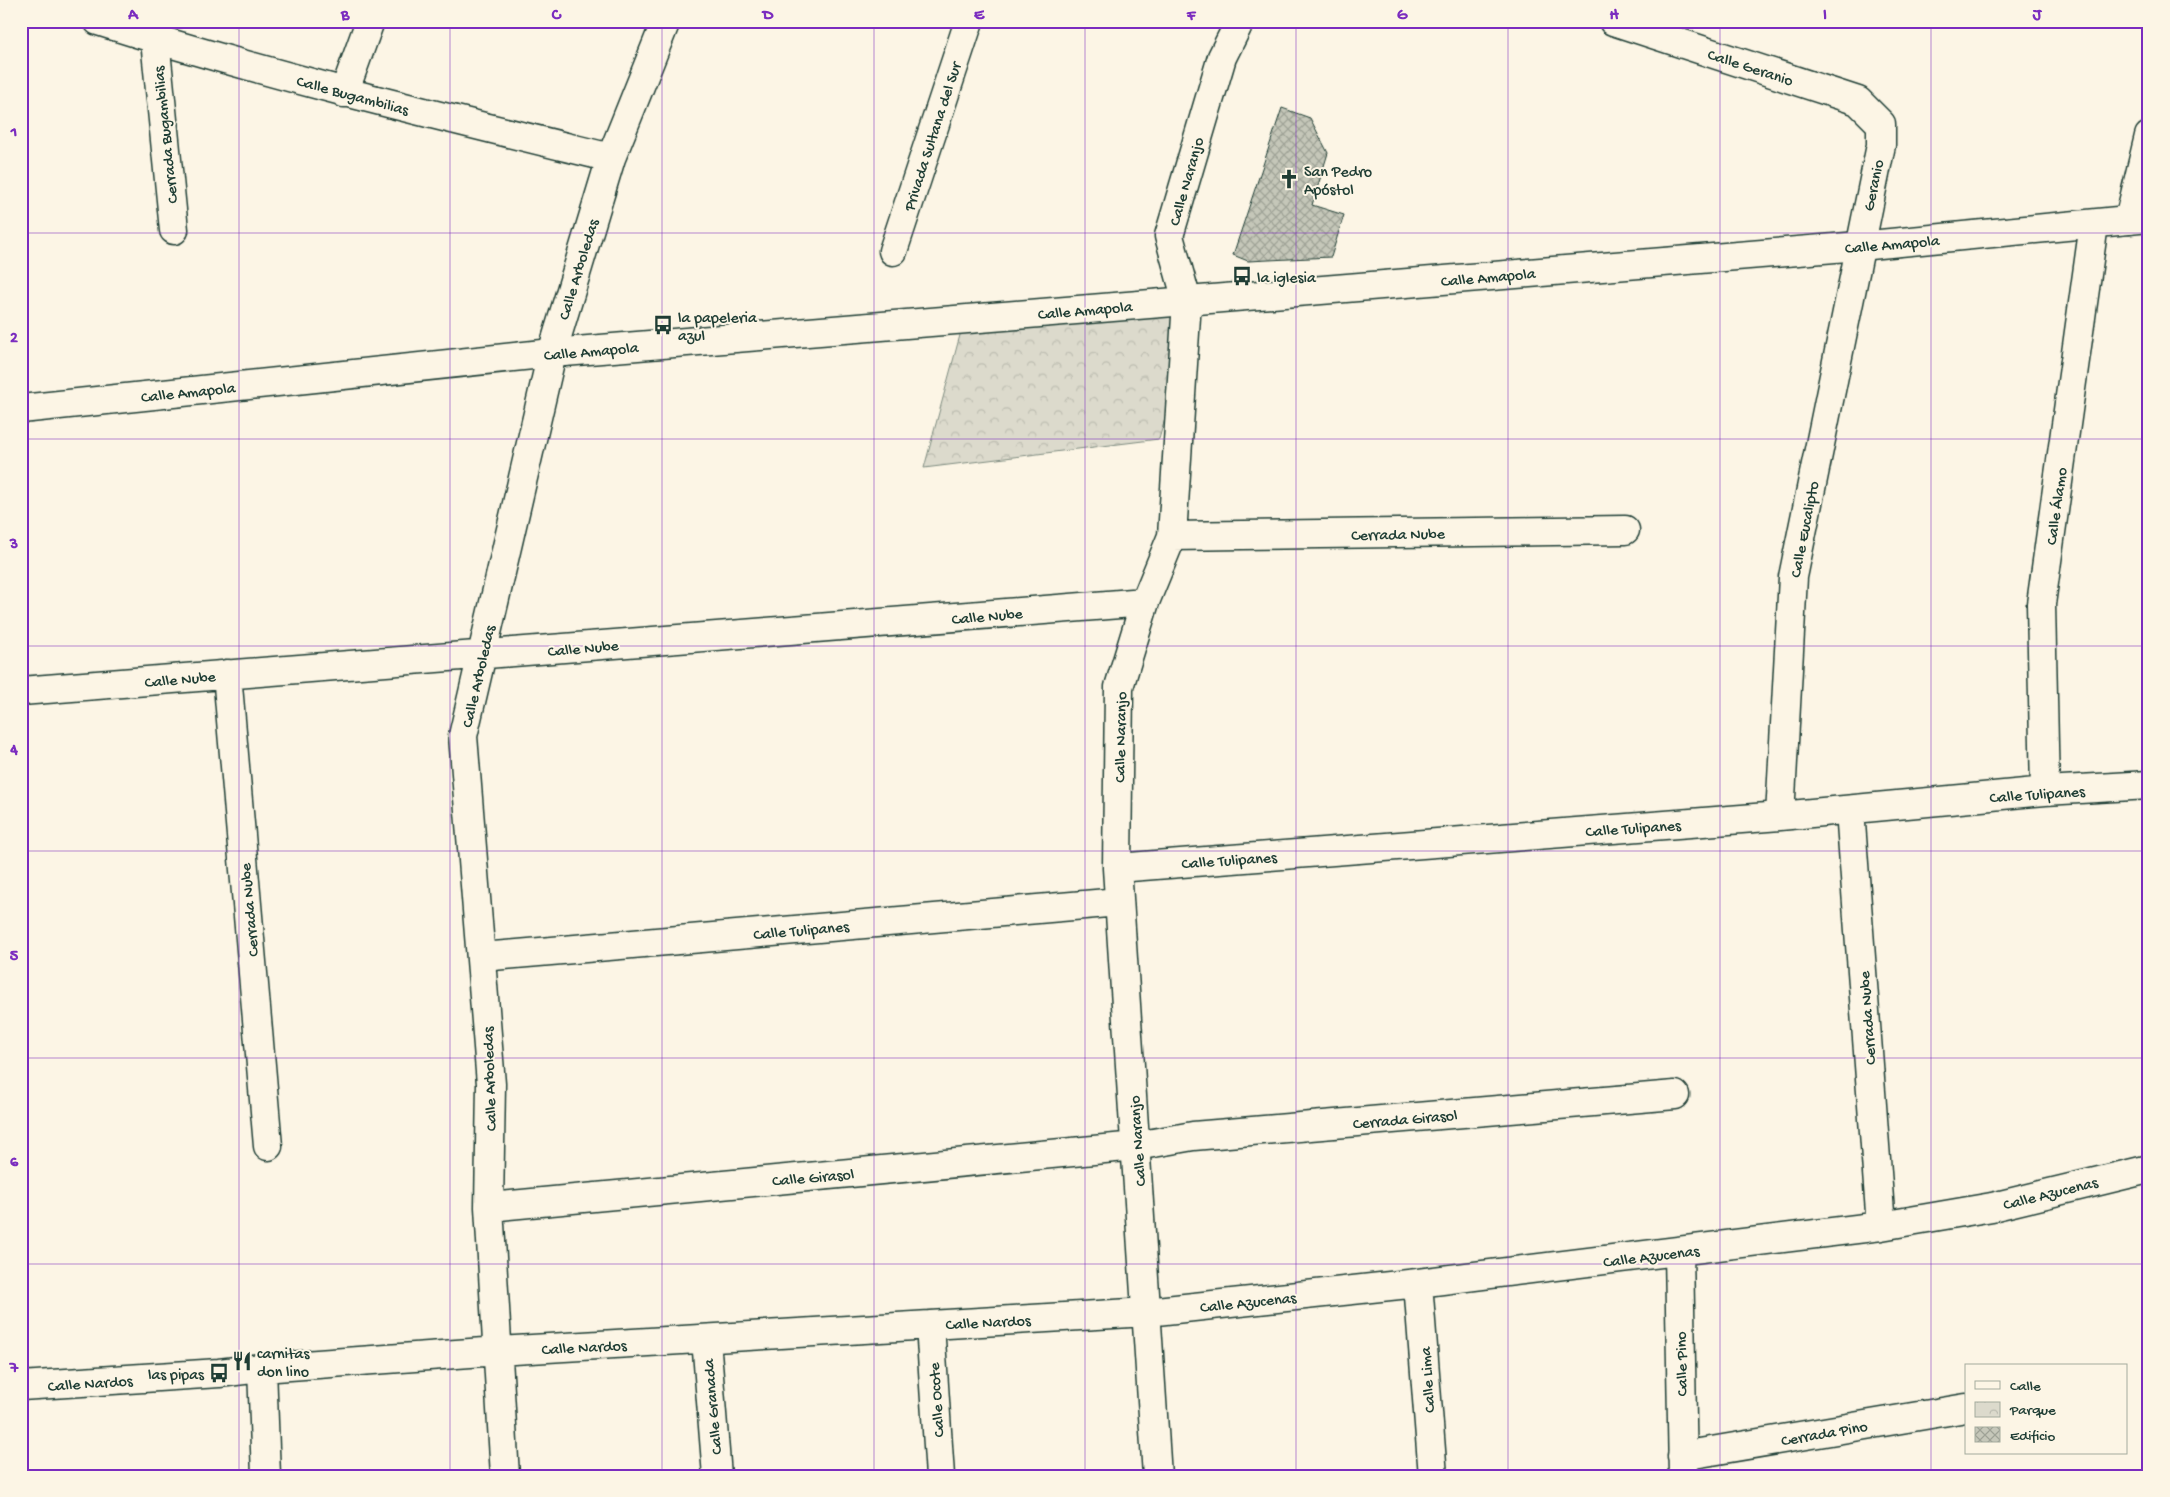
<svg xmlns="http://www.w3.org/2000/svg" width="2170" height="1497" viewBox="0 0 2170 1497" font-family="'Gochi Hand',sans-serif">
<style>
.park{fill:url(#park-crowns);stroke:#7e8c80}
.building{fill:url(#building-cross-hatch);stroke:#1f3d34}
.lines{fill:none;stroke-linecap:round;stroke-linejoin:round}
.street-casing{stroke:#1f3d34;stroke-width:31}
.secondary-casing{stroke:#1f3d34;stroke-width:31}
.street{stroke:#fcf5e5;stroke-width:28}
.secondary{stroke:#fcf5e5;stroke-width:28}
.grid{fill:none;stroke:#7b2cbf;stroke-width:1;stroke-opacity:0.55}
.labels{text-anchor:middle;stroke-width:4;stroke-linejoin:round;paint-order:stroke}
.street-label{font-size:16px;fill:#1f3d34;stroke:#fcf5e5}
.poi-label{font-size:16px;fill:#1f3d34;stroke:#fcf5e5;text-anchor:start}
.neatline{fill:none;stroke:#7b2cbf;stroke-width:2}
.grid-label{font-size:16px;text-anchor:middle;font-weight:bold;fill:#7b2cbf}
</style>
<defs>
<pattern id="park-crowns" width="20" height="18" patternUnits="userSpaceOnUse" patternTransform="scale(1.25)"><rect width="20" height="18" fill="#dcdacc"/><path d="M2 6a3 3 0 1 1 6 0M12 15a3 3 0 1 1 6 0" fill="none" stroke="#bcbcb0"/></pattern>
<pattern id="building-cross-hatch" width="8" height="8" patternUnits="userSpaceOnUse" patternTransform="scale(1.25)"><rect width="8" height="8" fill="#c5c7b9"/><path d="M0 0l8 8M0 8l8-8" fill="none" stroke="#9fa397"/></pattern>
</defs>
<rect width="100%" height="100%" fill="#fcf5e5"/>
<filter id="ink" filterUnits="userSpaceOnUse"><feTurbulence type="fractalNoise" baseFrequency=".02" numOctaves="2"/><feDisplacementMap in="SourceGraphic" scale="10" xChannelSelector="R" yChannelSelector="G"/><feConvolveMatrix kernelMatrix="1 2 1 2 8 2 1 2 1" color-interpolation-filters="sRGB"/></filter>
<g filter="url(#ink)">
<path class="park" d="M1199 305 1159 439 924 468 963 324Z"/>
<path class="building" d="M1282 108 1310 118 1328 153 1312 205 1344 215 1331 257 1248 261 1233 255Z"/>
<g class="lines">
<defs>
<path id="street" d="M98 21C267 75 439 116 611 158
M1613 21 1858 101 1881 124V145L1793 577 1780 816
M155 40 174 230
M344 93 370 21
M2129 220 2149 136
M893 251 969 21
M1172 536 1625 530
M227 674 268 1146
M21 691 1145 602
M2045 791 2041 604 2094 224
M1850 810 1881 1226
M1117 868 1780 816 2045 791 2149 785
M482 957 1119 902
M489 1207 1136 1146 1193 1136 1675 1095
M1679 1252 1683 1476
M1418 1283 1433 1476
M930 1325 940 1476
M706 1339 717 1476
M262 1368 266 1476
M21 1386 219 1373 262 1368 498 1351 1147 1312 1418 1283 1881 1226 1992 1207 2149 1169
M1682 1456 1966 1408
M505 1476 489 1207 491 1084 463 736 552 353 611 158 666 21
M1157 1476 1117 868 1119 687 1145 602 1172 536 1187 301 1169 236 1222 57 1240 21"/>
<path id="secondary" d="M21 409 552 353 1859 246 2149 218"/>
</defs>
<use href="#street" class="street-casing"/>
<use href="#secondary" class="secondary-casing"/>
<use href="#street" class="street"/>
<use href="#secondary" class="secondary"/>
</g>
</g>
<path class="grid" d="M239 21V1476M450 21V1476M662 21V1476M874 21V1476M1085 21V1476M1296 21V1476M1508 21V1476M1720 21V1476M1931 21V1476M21 233H2149M21 439H2149M21 646H2149M21 851H2149M21 1058H2149M21 1264H2149"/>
<defs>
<symbol id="church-bare" viewBox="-9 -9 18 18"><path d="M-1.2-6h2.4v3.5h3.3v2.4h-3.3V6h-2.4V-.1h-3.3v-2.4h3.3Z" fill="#1f3d34" stroke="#fcf5e5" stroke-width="2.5" paint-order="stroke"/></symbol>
<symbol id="bus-bare" viewBox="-9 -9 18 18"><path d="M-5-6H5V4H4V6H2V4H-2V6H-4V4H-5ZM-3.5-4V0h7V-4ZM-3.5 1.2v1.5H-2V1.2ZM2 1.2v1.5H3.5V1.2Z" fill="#1f3d34" stroke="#fcf5e5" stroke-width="2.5" paint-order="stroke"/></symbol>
<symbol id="restaurant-bare" viewBox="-9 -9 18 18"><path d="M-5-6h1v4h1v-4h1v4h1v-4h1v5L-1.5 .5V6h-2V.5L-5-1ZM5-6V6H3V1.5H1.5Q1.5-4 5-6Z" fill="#1f3d34" stroke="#fcf5e5" stroke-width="2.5" paint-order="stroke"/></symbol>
</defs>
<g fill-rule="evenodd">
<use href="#church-bare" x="1275" y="165" width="28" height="28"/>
<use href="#bus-bare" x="1228" y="262" width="28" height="28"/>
<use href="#bus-bare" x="649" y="311" width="28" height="28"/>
<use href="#restaurant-bare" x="228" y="1347" width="28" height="28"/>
<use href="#bus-bare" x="205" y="1359" width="28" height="28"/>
</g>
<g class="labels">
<g class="street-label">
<text transform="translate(1751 66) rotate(18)" y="6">Calle Geranio</text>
<text transform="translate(353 94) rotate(15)" y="6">Calle Bugambilias</text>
<text transform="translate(164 135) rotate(-96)" y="6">Cerrada Bugambilias</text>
<text transform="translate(931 136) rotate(-72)" y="6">Privada Sultana del Sur</text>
<text transform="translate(1185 181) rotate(-74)" y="6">Calle Naranjo</text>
<text transform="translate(1872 185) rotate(-78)" y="6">Geranio</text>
<text transform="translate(1892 243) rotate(-5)" y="6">Calle Amapola</text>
<text transform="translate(577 269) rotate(-73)" y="6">Calle Arboledas</text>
<text transform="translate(1488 276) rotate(-5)" y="6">Calle Amapola</text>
<text transform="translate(1085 309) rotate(-5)" y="6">Calle Amapola</text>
<text transform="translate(591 350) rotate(-5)" y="6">Calle Amapola</text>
<text transform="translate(188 391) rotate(-6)" y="6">Calle Amapola</text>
<text transform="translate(2055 506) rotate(-82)" y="6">Calle Álamo</text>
<text transform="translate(1803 529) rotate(-79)" y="6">Calle Eucalipto</text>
<text transform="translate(1398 533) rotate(-1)" y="6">Cerrada Nube</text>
<text transform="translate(987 615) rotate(-5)" y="6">Calle Nube</text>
<text transform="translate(583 647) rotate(-5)" y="6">Calle Nube</text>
<text transform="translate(477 676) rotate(-77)" y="6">Calle Arboledas</text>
<text transform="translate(180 678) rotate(-5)" y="6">Calle Nube</text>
<text transform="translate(1119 737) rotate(-89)" y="6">Calle Naranjo</text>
<text transform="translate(2037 793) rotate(-4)" y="6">Calle Tulipanes</text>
<text transform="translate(1633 827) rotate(-4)" y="6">Calle Tulipanes</text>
<text transform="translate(1229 859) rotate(-4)" y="6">Calle Tulipanes</text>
<text transform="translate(248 910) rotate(-95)" y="6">Cerrada Nube</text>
<text transform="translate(801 929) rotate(-5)" y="6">Calle Tulipanes</text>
<text transform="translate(1866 1018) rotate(-94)" y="6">Cerrada Nube</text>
<text transform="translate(488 1079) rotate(-92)" y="6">Calle Arboledas</text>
<text transform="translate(1405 1118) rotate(-5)" y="6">Cerrada Girasol</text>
<text transform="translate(1136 1141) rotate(-94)" y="6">Calle Naranjo</text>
<text transform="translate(813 1176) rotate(-5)" y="6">Calle Girasol</text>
<text transform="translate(2050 1192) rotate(-14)" y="6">Calle Azucenas</text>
<text transform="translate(1651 1255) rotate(-7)" y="6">Calle Azucenas</text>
<text transform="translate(1248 1301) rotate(-6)" y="6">Calle Azucenas</text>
<text transform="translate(988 1321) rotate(-3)" y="6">Calle Nardos</text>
<text transform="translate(584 1346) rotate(-3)" y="6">Calle Nardos</text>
<text transform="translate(1680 1364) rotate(-91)" y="6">Calle Pino</text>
<text transform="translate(1426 1380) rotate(-94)" y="6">Calle Lima</text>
<text transform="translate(90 1382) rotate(-4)" y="6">Calle Nardos</text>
<text transform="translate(935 1400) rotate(-94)" y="6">Calle Ocote</text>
<text transform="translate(711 1407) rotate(-95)" y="6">Calle Granada</text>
<text transform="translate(1824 1432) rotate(-10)" y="6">Cerrada Pino</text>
</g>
<g class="poi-label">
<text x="1304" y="176">San Pedro<tspan x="1304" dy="18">Apóstol</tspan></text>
<text x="1257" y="282">la iglesia</text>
<text x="678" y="322">la papeleria<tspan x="678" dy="18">azul</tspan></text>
<text x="257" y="1358">carnitas<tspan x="257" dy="18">don lino</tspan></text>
<text x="204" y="1379" text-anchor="end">las pipas</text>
</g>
</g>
<rect width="2170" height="1497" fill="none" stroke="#fcf5e5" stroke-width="55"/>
<rect x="1965" y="1364" width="162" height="90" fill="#fcf5e5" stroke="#a4ab9e"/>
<rect x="1975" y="1381" width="25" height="8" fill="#fcf5e5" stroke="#a4ab9e"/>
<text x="2010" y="1390" font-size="15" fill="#1f3d34">Calle</text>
<rect x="1975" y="1402" width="25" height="15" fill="url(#park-crowns)" stroke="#a4ab9e"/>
<text x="2010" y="1414" font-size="15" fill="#1f3d34">Parque</text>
<rect x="1975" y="1427" width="25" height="15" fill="url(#building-cross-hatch)" stroke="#a4ab9e"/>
<text x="2010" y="1440" font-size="15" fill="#1f3d34">Edificio</text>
<rect x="28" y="28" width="2114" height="1442" class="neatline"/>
<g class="grid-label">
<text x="133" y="19">A</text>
<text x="345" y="19">B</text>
<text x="556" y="19">C</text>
<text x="768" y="19">D</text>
<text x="979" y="19">E</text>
<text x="1191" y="19">F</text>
<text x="1402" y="19">G</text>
<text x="1614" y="19">H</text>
<text x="1825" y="19">I</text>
<text x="2037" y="19">J</text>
<text x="14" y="136">1</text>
<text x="14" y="342">2</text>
<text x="14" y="548">3</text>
<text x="14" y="754">4</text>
<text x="14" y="960">5</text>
<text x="14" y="1166">6</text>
<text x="14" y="1372">7</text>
</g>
</svg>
